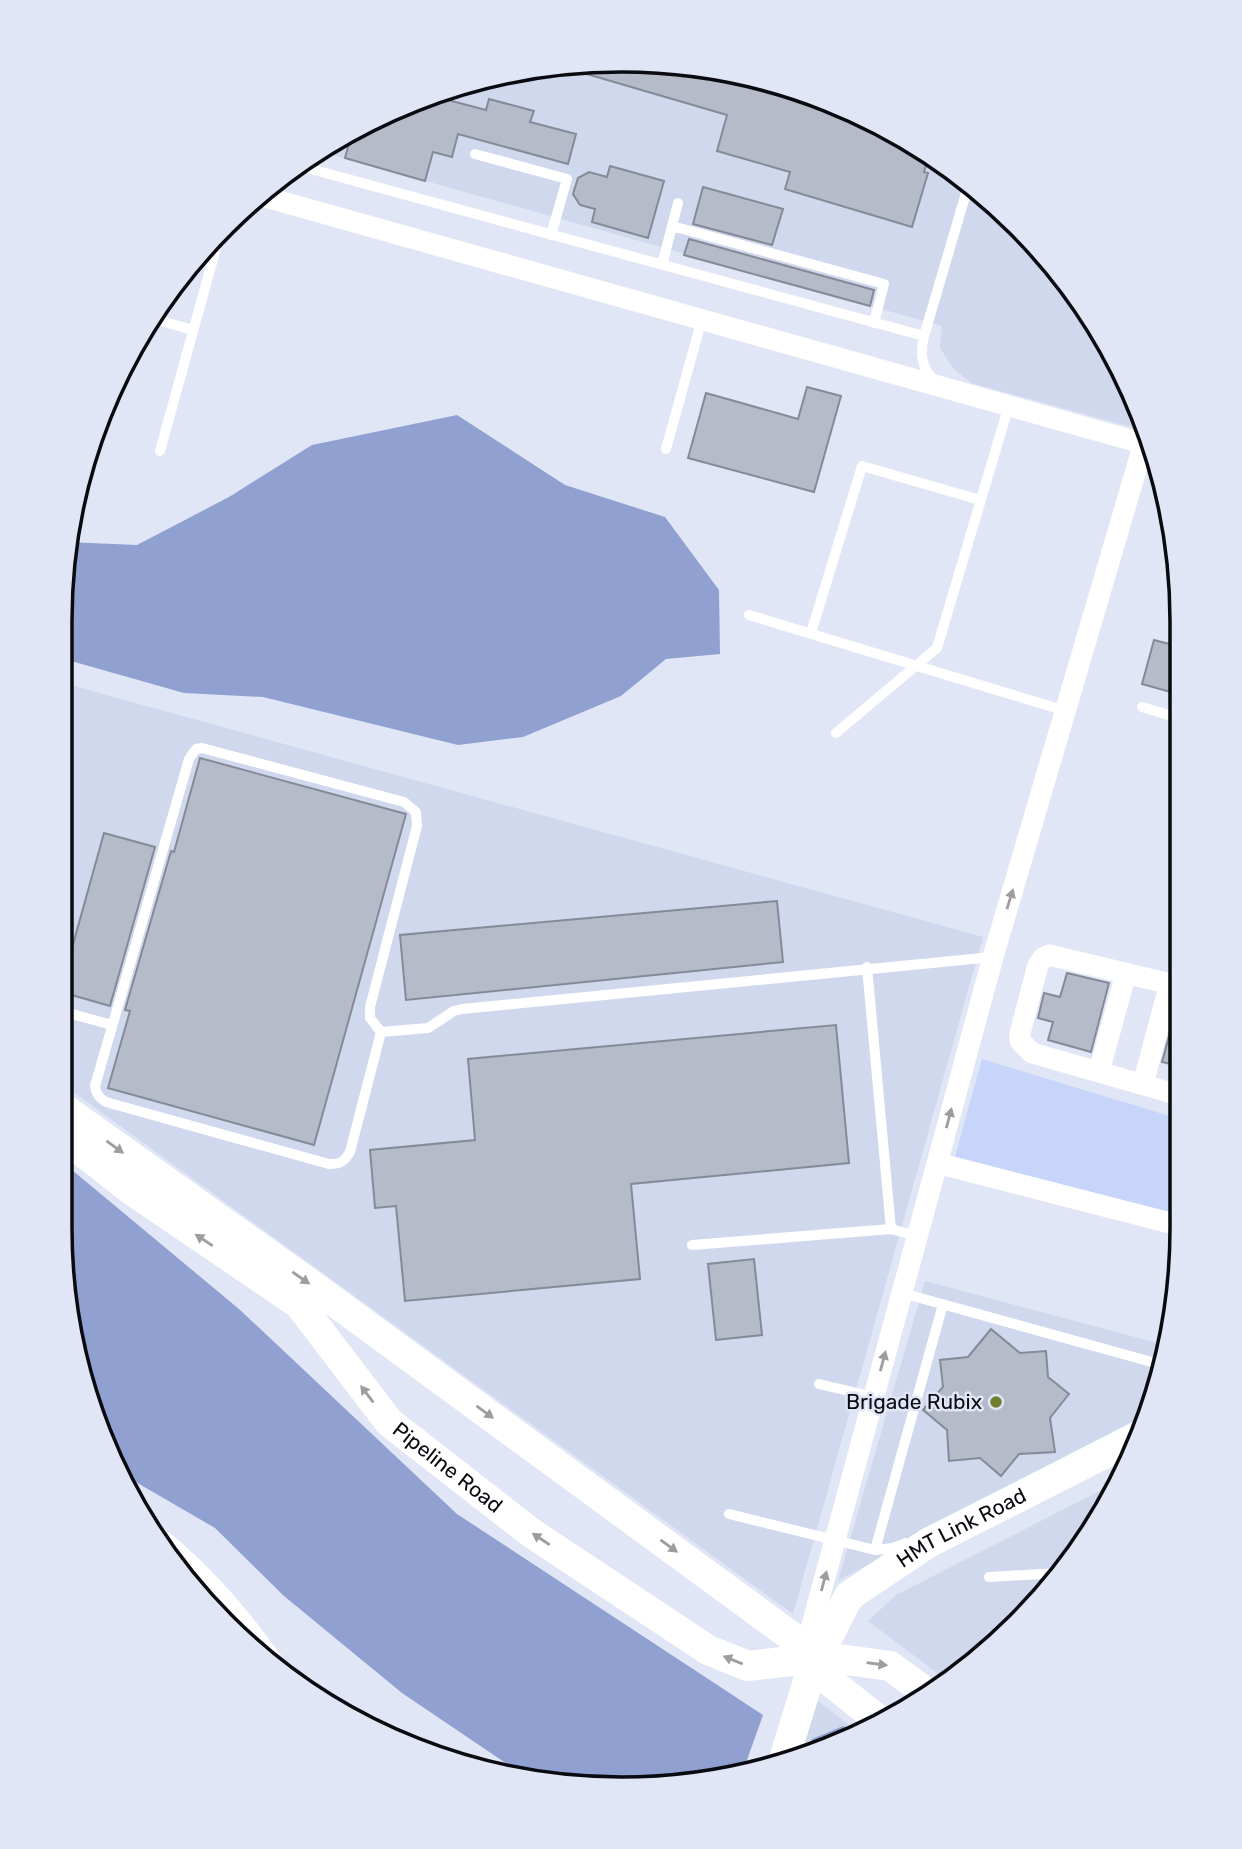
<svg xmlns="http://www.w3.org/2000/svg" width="1242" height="1849" viewBox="0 0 1242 1849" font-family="Rubik,sans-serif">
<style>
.built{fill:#cfd8ec}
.green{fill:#c7d5fa}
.forest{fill:#90a1d1}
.building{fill:#b5bbc9;stroke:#858a97;stroke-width:2}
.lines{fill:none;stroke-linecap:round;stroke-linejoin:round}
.path{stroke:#9397a3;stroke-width:3.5;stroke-dasharray:5 3.5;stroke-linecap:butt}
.lane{stroke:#fff;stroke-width:10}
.street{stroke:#fff;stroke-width:21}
.secondary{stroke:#fff;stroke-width:30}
.oneway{fill:#9d9d9f}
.poi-dot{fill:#6f7f2d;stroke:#e0e6f5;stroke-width:2.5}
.labels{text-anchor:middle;stroke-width:5;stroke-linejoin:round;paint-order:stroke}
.poi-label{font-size:21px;fill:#0a0b10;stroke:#e0e6f5;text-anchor:end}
.street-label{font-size:21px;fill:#0a0b10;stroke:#e0e6f5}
.rim{fill:none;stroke:#0a0b10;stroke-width:3.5}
</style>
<rect width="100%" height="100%" fill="#e0e6f5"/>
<path class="built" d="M585 61 695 64 802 89 902 135 992 199 1067 280 1125 373 1146 431 971 383 953 368 940 348 942 326 319 151 373 117 476 79Z
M63 683 983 937 793 1614 61 1083Z
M925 1281 1165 1345 1143 1416 1043 1468 838 1581Z
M1123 1479 1043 1599 945 1679 868 1621 896 1595Z
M818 1701 857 1731 802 1752Z"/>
<path class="green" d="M982 1059 1176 1118 1179 1123 1178 1220 954 1160Z"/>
<path class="forest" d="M457 415 565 485 665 517 719 590 720 654 666 659 621 696 523 737 458 745 263 697 184 693 64 659 66 542 137 545 229 497 312 445Z
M60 1160 239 1309 457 1514 763 1715 742 1774 731 1779 584 1788 522 1774 402 1693 284 1596 215 1528 122 1474 89 1408 60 1228Z
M843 1726 854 1732 809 1749 812 1739Z"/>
<path class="building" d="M585 61 695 64 802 89 902 135 929 155 924 172 928 173 912 227 785 189 790 172 717 151 727 115 556 65Z
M452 88 448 100 486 110 489 99 534 111 530 122 576 134 568 164 458 134 452 157 433 152 425 181 345 158 353 129 373 117Z
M610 166 664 181 648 238 592 222 595 209 580 205 573 194 578 178 589 172 607 177Z
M703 187 783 209 772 245 693 224Z
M689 239 874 290 870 306 684 255Z
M807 387 841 396 814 492 688 458 706 393 798 419Z
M1154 640 1181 647V695L1142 684Z
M200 758 406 814 314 1145 108 1088 130 1011 125 1010 171 851 174 852Z
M104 833 155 847 110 1006 61 992V965L67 966Z
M777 901 783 962 406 1000 400 935Z
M1067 973 1109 983 1091 1052 1048 1040 1053 1022 1038 1018 1044 993 1060 997Z
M1179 999V1066L1162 1062Z
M836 1025 849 1163 631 1184 640 1279 405 1301 396 1206 375 1208 370 1150 475 1140 468 1059Z
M754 1259 762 1335 716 1340 708 1264Z
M991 1329 1020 1353 1046 1351 1048 1377 1069 1394 1050 1418 1055 1452 1019 1454 1001 1476 980 1458 949 1461 947 1430 923 1410 943 1387 940 1360 968 1357Z"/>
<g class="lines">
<path class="path" d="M435 1753 451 1751 463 1760"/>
<path class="lane" d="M475 154 567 179 551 235
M296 165 924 336C920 352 921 370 936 381
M672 226 884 284 874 323
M662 265 678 203
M154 319 193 330
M924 336 969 183
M666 449 702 319
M160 451 221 230
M749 615 1066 711
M811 633 862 466 980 500
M1142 707 1181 719
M836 733 937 648 1009 405
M202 748 404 802 416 812 417 826 370 1007V1018L381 1032 350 1152C344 1162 340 1164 329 1164L106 1102C99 1098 96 1094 95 1086L189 759 196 749Z
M867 967 891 1229
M61 1011 112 1025
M381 1032 428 1028 454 1011 462 1009 993 957
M692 1245 891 1229 917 1236
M902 1293 1159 1364
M819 1384 874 1397
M729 1514 875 1550 943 1304
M875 1550 893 1548 906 1543
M989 1577 1060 1573"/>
<path class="street" d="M258 195 1152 446
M1099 1072 1126 973
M1143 1084 1170 983
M1179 1095 1032 1053 1020 1041V1033L1038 965 1043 958 1049 955 1179 986
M937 1163 1178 1225
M150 1531C202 1570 245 1621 281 1674
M806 1647 993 957 1144 443"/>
<g class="secondary">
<path d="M60 1106 309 1283 818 1656 890 1666 927 1693"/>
<path id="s1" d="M60 1134 130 1189 299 1304 389 1422 530 1532 708 1650 748 1666 800 1660 822 1675 881 1722"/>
<path id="s2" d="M784 1759 812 1668 849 1596 928 1543 1137 1437"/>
</g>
</g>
<defs><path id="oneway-solid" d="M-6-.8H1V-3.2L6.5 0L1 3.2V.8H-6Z" transform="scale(1.75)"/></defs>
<g class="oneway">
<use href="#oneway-solid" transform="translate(1010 899) rotate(-73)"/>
<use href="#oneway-solid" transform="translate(949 1118) rotate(-75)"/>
<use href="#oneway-solid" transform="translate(115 1147) rotate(36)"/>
<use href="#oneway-solid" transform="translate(204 1240) rotate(-146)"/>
<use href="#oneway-solid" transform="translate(301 1278) rotate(35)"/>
<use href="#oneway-solid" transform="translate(883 1361) rotate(-75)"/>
<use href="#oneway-solid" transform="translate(367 1394) rotate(-127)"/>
<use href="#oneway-solid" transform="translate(485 1412) rotate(36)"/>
<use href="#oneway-solid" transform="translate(541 1539) rotate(-146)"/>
<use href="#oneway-solid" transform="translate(669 1546) rotate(36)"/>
<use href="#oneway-solid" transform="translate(824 1581) rotate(-75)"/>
<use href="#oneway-solid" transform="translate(733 1660) rotate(-158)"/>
<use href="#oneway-solid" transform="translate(877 1664) rotate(8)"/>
</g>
<circle class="poi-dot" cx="996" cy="1402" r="7"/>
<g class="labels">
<g class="poi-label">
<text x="982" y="1409">Brigade Rubix</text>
</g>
<g class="street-label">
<text dy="7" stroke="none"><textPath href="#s1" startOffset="516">Pipeline Road</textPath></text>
<text dy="7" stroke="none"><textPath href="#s2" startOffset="308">HMT Link Road</textPath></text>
</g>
</g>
<path d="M0 0H1242V1849H0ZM621 72H621A549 549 0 0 1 1170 621V1228A549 549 0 0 1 621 1777H621A549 549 0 0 1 72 1228V621A549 549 0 0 1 621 72Z" fill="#e0e6f5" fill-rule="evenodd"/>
<path class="rim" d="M621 72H621A549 549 0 0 1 1170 621V1228A549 549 0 0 1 621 1777H621A549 549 0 0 1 72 1228V621A549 549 0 0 1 621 72Z"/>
</svg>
